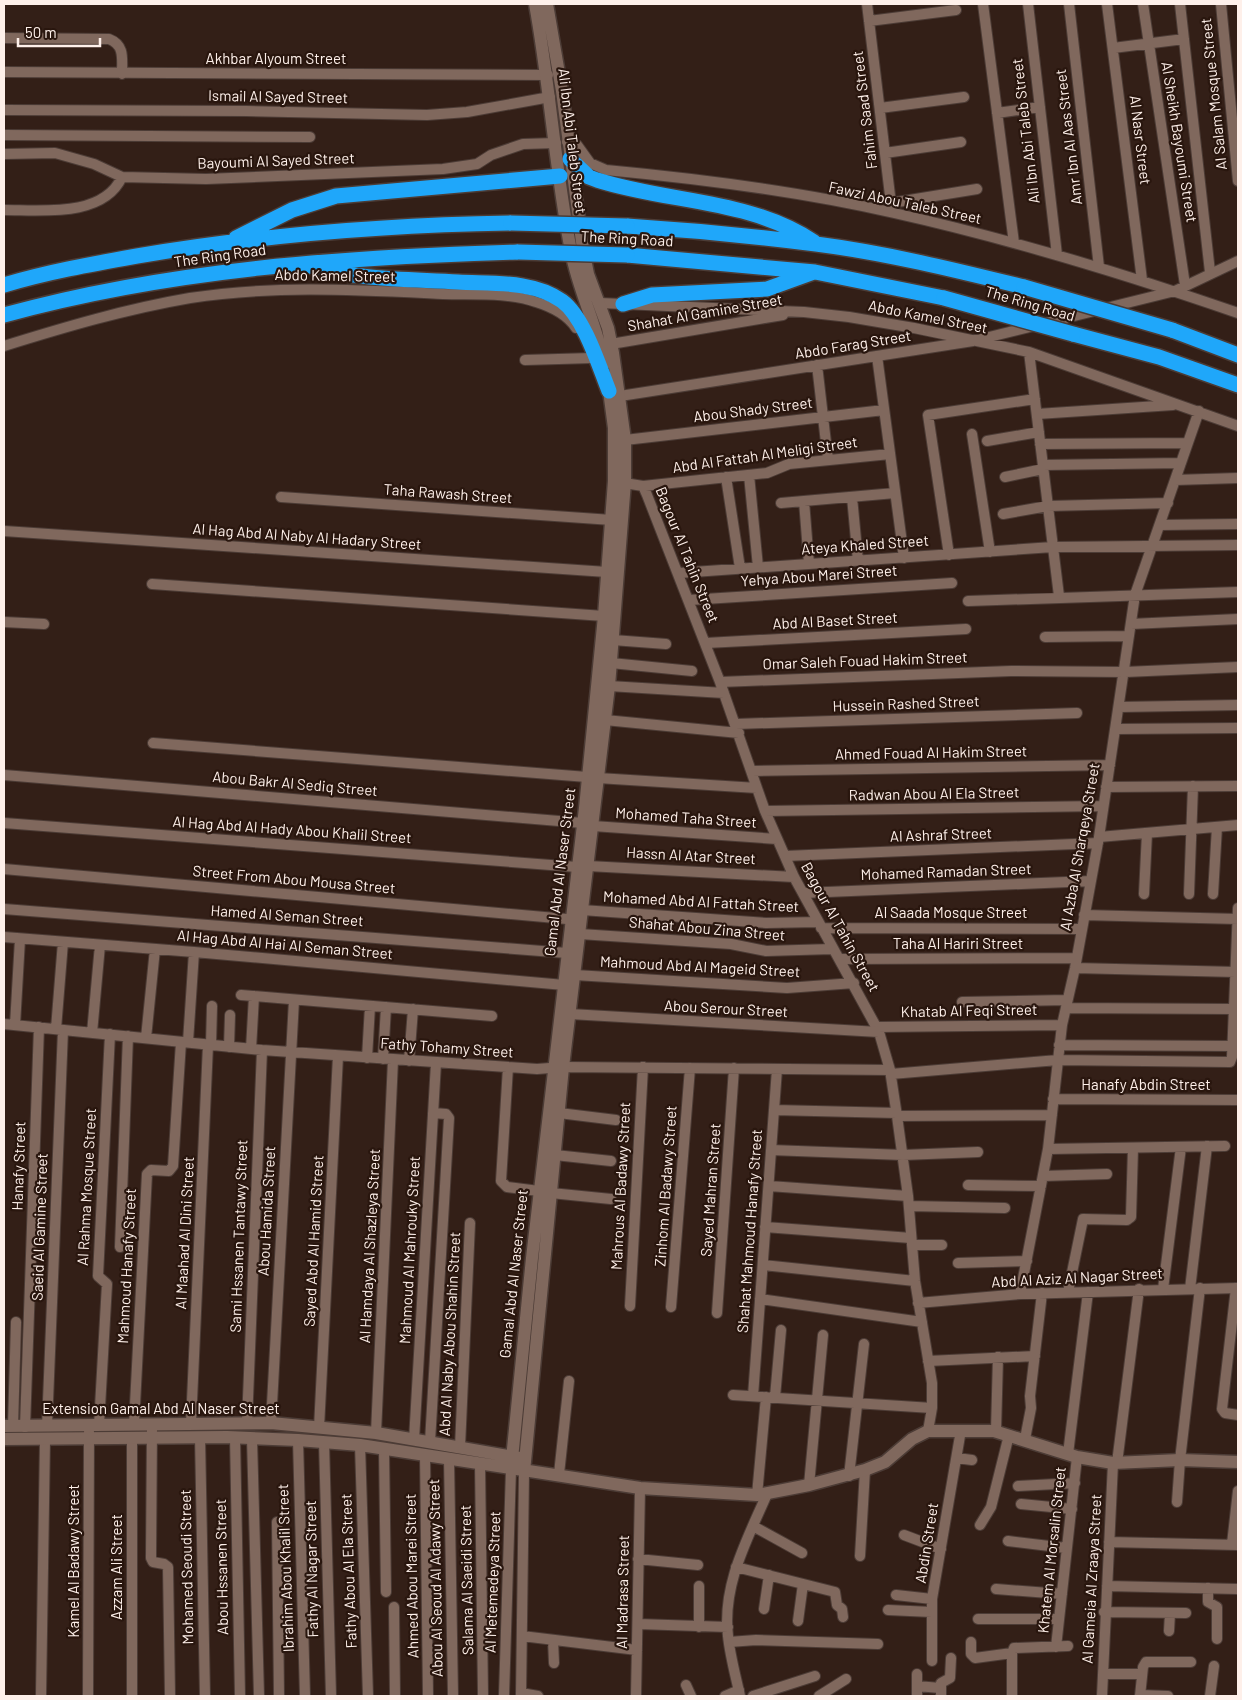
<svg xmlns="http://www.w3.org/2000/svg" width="1242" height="1700" viewBox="0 0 1242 1700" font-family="Barlow,sans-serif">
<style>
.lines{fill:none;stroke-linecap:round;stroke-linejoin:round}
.minor-casing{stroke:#4c3c36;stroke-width:12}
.tertiary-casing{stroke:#4c3c36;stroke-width:15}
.motorway-casing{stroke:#4c3c36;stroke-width:18}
.minor{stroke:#80685d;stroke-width:10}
.tertiary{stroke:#80685d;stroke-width:12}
.motorway{stroke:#1fa7fa;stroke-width:15}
.motorway-bridge-casing{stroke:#4c3c36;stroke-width:18;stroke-linecap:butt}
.motorway-bridge{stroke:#1fa7fa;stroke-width:15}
.labels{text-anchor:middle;stroke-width:4.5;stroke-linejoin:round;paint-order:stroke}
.street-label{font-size:15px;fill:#fef0ea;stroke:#29160e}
</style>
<rect width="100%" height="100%" fill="#331f17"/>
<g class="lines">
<defs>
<path id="minor" d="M867 4 892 212
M983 4 1014 243
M1028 4 1057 255
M1069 4 1099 267
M1107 4 1142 280
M1143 4 1185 285
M1180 4 1210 272
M1221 4 1238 181
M869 21 956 10
M4 38 109 39C125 45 122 59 122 74
M1113 48 1184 39
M4 72 548 75
M880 108 964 97
M4 110 246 111 427 115 467 112 550 97
M997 113 1040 107
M4 135 310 137
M567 142 577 145 590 163 606 170C702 179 799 191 894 213 1010 239 1125 274 1238 313
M885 153 961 142
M4 154 55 153 94 164 122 177
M891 203 977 189
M4 210C41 210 103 218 122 177L206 179 443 169 477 164 491 155 523 144 556 143
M600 303 804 312 849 317 914 328 1029 352 1238 426
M611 344 783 315
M4 346C65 327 126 309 190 298 274 285 358 290 443 294 472 295 508 292 536 302 552 307 567 314 576 328
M1029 352 1059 596
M877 356 904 558
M525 360 592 358
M817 365 828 460
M620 396 973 341 1175 291 1238 261
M1037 414 1173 405
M972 434 990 552
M625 440 884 410
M987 441 1039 432
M1040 444 1187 443
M1043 465 1181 463
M749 475 758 567
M726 477 740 568
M1005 477 1043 469
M1175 480 1238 478
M618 482 643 486 647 495 720 682 765 811 794 877 879 1032 890 1070 897 1116 908 1196 915 1281 932 1383V1408L928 1431
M643 486 767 473 789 464 890 454
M281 497 612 520
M852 497 858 561
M804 501 809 564
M781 503 895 493
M1003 514 1048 506 1168 503
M1160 525 1238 524
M4 531 607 572
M949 555 928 415 1035 399
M679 573 1053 547 1238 545
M152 584 604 616
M689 600 952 583
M968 601 1238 592
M4 622 44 624
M1131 624 1238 619
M1045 637 1129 636
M613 640 666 644
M706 643 966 629
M611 663 692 671
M720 682 1011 671 1125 672 1238 667
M609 686 724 693
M1119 707 1238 705
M605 720 739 733
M736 724 1077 713
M1116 729 1238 728
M153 743 587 777
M752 771 1110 765
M4 775 583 823
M598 778 757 788
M1106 787 1238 786
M765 811 1103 806
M4 823 577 867
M593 826 777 839
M1099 837 1238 825
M785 856 1098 843
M588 866 794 877
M4 869 578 920
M803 893 1091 881
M1144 894 1147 833
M1189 894 1193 786
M1213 894 1217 827
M4 909 567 953
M582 910 766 923 818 922
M1084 915 1238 919
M821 928 1081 929
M580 934 731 944 766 951 832 949
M4 937 194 952 564 985
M839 959 1076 958
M1075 968 1236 972
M575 975 787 988 854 983
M241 995 492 1016
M962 1002 1067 1000
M1066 1008 1234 1009
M570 1014 879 1032
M4 1024 262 1050 537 1069 563 1067 890 1070
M15 1025 20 939
M877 1027 1062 1025
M56 1029 63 942
M92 1033 100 945
M146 1038 155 949
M188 1042 194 952
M211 1045 212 1006
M1059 1045 1233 1046
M229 1047 230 1015
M251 1049 254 996
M367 1058 370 1006
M383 1059 386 1007
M409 1061 413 1009
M508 1067 501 1181 507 1187 539 1191
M891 1074 1058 1060 1230 1062 1232 1057 1238 908
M1053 1099 1238 1100
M774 1110 897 1113
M559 1113 616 1120
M897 1116 1052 1115
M1048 1149 1225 1146
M771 1150 903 1155 978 1152
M555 1155 611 1161
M1043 1176 1107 1174
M968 1185 1041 1186
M769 1186 908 1196
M551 1193 611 1199
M909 1206 1005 1208
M765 1227 911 1238
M912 1245H942
M120 1247 128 1036
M958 1263 1027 1261
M763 1265 915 1281
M1236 1288 1222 1409 1225 1413 1238 1415
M1163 1289 1181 1147
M1190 1289 1207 1146
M1068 1292 1083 1219 1127 1220 1131 1217 1133 1148
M1020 1294 1048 1149 1062 1025 1075 968 1099 837 1135 595 1199 411
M760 1299 922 1322
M918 1303 1020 1294 1238 1288
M630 1306 643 1067
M671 1307 690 1068
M717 1313 734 1068
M928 1361 1035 1356
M733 1395 932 1408
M753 1396 777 1069
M775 1397 781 1330
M191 1423 208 1045
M247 1423 262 1050
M271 1423 294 1000
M134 1424 147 1174 151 1170 169 1171 173 1166 181 1042
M99 1425 107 1284 98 1276 110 1034
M152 1425 151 1558 153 1562 164 1564 168 1567 170 1696
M13 1426 16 1322
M47 1426 63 1030
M25 1427 39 1027
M319 1428 338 1056
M996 1431 998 1357
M376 1433 393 1060
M200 1437 205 1696
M235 1437 240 1696
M132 1438V1696
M252 1439 259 1696
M1025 1439 1031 1408 1030 1396 1042 1293
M298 1440 305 1696
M414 1440 436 1063
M324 1442 331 1696
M430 1442 449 1118 446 1114 433 1113
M360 1445 368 1696
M460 1447 470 1223
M384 1449 386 1592
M1068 1454 1088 1292
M425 1455 428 1696
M957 1458 972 1460
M449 1459 453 1696
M480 1463 483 1696
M1117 1463 1139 1289
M559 1474 569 1381
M849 1476 864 1344
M809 1485 823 1335
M1018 1486 1075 1483
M757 1495 766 1397
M1177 1502 1180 1460 1200 1288
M1021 1504 1072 1509
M277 1522 279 1696
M980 1525 991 1507 1009 1435
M753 1526 802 1553
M904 1535 941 1549
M1008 1541 1066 1548
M1109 1542 1238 1545
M1232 1544 1238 1491
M860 1556 865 1470
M638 1559 698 1565
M736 1567 835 1592 837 1605 842 1609 843 1617
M699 1586V1627
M1107 1586 1238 1589
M1208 1588V1602L1217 1607V1639
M996 1589 1062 1594
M896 1595 932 1599
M394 1607 395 1696
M764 1609 769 1575
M888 1610 932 1612
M1104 1612 1186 1613
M978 1619H1059
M798 1621 803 1584
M638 1624 728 1627
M1169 1631 1170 1613
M522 1636 637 1650
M553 1640 554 1663
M729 1642 756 1640 878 1644
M971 1642V1654L975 1658 1012 1653
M1056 1647 1077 1457
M932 1661V1599L961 1430
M1103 1674H1142
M686 1685 691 1696
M917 1686 940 1688
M521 1693 538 1696
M1140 1695 1168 1696
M41 1696 45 1439
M88 1696 89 1432
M504 1696 511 1469
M521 1696 524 1472
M636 1696 640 1488
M725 1696 739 1690
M740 1696C736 1677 730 1656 728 1636 722 1585 747 1540 767 1494
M753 1696 815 1676
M819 1696 846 1679
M917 1696V1674
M941 1696V1683L950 1678 951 1658
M1012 1696V1653L1014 1648 1068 1646
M1102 1696 1113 1463
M1140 1696 1143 1667 1146 1662H1191
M1210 1696 1214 1666"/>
<path id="tertiary" d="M535 4C550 86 555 170 571 251 578 290 597 325 604 364
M4 1426 271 1423 376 1433 520 1458
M4 1439 227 1437 298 1440 360 1445 640 1488 757 1495 809 1485 865 1470 885 1462 912 1439 928 1431H994L1077 1457 1113 1463 1180 1460 1238 1462
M511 1469 532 1258 585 808 604 616 614 481V428L608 383
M524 1472 563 1067 609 686 625 482V440L613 353 608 328 588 274 583 249 562 91 547 4"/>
<path id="motorway" d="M570 159 589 177 597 180C669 203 750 199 814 242
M627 226C690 230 753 236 816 244 886 253 955 270 1024 287
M236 238 292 210 336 196 560 176
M627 255 815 272 944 298
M310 266C358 280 408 279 458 282 491 284 533 280 562 301 584 317 599 366 609 391
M4 285C47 272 92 264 137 256 261 235 386 225 511 223
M623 304 652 295 767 289 814 272
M4 315C171 269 345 257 518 252
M1172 330 1238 355
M1073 334 1159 357 1238 385"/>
</defs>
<use href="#minor" class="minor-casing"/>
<use href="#tertiary" class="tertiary-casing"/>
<use href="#motorway" class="motorway-casing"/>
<use href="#minor" class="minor"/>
<use href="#tertiary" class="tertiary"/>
<use href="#motorway" class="motorway"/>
<defs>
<path id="motorway-bridge" d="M511 223 627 226
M518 252 627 255
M1024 287 1172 330
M944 298 1073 334"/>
</defs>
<use href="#motorway-bridge" class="motorway-bridge-casing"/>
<use href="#motorway-bridge" class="motorway-bridge"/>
</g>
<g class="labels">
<g class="street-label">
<text x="276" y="64">Akhbar Alyoum Street</text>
<text transform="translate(1214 94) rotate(-96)" y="5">Al Salam Mosque Street</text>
<text transform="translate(278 97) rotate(1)" y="5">Ismail Al Sayed Street</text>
<text transform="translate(865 110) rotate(-97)" y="5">Fahim Saad Street</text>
<text transform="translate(1026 131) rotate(-97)" y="5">Ali Ibn Abi Taleb Street</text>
<text transform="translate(1069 137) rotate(-97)" y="5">Amr Ibn Al Aas Street</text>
<text transform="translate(1140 140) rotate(83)" y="5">Al Nasr Street</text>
<text transform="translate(572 141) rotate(83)" y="5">Ali Ibn Abi Taleb Street</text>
<text transform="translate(1179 142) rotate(81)" y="5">Al Sheikh Bayoumi Street</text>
<text transform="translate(276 161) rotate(-2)" y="5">Bayoumi Al Sayed Street</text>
<text transform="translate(905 203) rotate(12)" y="5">Fawzi Abou Taleb Street</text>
<text transform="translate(627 239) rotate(3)" y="5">The Ring Road</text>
<text transform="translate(220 256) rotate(-8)" y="5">The Ring Road</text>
<text transform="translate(335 276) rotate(1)" y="5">Abdo Kamel Street</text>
<text transform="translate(1030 304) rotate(16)" y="5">The Ring Road</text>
<text transform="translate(705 313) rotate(-10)" y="5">Shahat Al Gamine Street</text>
<text transform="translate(928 317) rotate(11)" y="5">Abdo Kamel Street</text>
<text transform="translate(853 345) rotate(-9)" y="5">Abdo Farag Street</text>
<text transform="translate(753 410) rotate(-7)" y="5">Abou Shady Street</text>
<text transform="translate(765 455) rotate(-8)" y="5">Abd Al Fattah Al Meligi Street</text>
<text transform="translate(448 494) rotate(4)" y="5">Taha Rawash Street</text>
<text transform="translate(307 537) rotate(4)" y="5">Al Hag Abd Al Naby Al Hadary Street</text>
<text transform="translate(865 545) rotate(-4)" y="5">Ateya Khaled Street</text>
<text transform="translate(687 555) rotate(68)" y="5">Bagour Al Tahin Street</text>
<text transform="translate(819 576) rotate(-4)" y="5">Yehya Abou Marei Street</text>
<text transform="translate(835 621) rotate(-3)" y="5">Abd Al Baset Street</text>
<text transform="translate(865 661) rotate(-2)" y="5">Omar Saleh Fouad Hakim Street</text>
<text transform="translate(906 704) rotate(-2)" y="5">Hussein Rashed Street</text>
<text transform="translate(931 753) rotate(-1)" y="5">Ahmed Fouad Al Hakim Street</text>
<text transform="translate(295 784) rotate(5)" y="5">Abou Bakr Al Sediq Street</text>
<text transform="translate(934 794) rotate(-1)" y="5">Radwan Abou Al Ela Street</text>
<text transform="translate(686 818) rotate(4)" y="5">Mohamed Taha Street</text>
<text transform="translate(292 830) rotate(4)" y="5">Al Hag Abd Al Hady Abou Khalil Street</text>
<text transform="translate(941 835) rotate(-2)" y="5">Al Ashraf Street</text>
<text transform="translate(1080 847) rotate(-80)" y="5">Al Azba Al Sharqeya Street</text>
<text transform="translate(691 856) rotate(3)" y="5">Hassn Al Atar Street</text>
<text transform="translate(560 872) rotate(-83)" y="5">Gamal Abd Al Naser Street</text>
<text transform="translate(946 872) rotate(-2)" y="5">Mohamed Ramadan Street</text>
<text transform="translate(294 880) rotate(5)" y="5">Street From Abou Mousa Street</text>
<text transform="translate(701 902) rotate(3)" y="5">Mohamed Abd Al Fattah Street</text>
<text x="951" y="918">Al Saada Mosque Street</text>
<text transform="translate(287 916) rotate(4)" y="5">Hamed Al Seman Street</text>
<text transform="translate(840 927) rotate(61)" y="5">Bagour Al Tahin Street</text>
<text transform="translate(707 929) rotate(5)" y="5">Shahat Abou Zina Street</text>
<text x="958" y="949">Taha Al Hariri Street</text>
<text transform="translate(285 945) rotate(5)" y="5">Al Hag Abd Al Hai Al Seman Street</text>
<text transform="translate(700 967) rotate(3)" y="5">Mahmoud Abd Al Mageid Street</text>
<text transform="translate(726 1009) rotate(3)" y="5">Abou Serour Street</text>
<text transform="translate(969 1011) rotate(-1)" y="5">Khatab Al Feqi Street</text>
<text transform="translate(447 1048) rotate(4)" y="5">Fathy Tohamy Street</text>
<text x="1146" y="1090">Hanafy Abdin Street</text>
<text transform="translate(19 1166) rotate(-88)" y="5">Hanafy Street</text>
<text transform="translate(621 1186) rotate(-87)" y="5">Mahrous Al Badawy Street</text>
<text transform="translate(666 1186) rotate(-86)" y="5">Zinhom Al Badawy Street</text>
<text transform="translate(87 1187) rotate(-87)" y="5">Al Rahma Mosque Street</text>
<text transform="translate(711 1190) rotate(-86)" y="5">Sayed Mahran Street</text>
<text transform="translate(267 1211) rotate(-87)" y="5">Abou Hamida Street</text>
<text transform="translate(40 1227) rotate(-88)" y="5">Saeid Al Gamine Street</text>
<text transform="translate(750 1231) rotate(-86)" y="5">Shahat Mahmoud Hanafy Street</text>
<text transform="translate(185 1233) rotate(-87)" y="5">Al Maahad Al Dini Street</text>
<text transform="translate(239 1236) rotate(-88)" y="5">Sami Hssanen Tantawy Street</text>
<text transform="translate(314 1241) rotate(-87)" y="5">Sayed Abd Al Hamid Street</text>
<text transform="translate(370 1246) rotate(-87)" y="5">Al Hamdaya Al Shazleya Street</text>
<text transform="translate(410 1250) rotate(-87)" y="5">Mahmoud Al Mahrouky Street</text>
<text transform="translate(127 1266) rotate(-87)" y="5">Mahmoud Hanafy Street</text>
<text transform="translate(514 1274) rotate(-84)" y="5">Gamal Abd Al Naser Street</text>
<text transform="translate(1077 1278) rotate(-3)" y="5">Abd Al Aziz Al Nagar Street</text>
<text transform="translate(450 1334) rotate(-87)" y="5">Abd Al Naby Abou Shahin Street</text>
<text x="161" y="1414">Extension Gamal Abd Al Naser Street</text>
<text transform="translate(927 1543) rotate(-81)" y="5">Abdin Street</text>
<text transform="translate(1052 1550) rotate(-84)" y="5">Khatem Al Morsalin Street</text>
<text transform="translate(74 1561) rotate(-90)" y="5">Kamel Al Badawy Street</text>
<text transform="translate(117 1567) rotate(-90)" y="5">Azzam Ali Street</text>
<text transform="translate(187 1567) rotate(-91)" y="5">Mohamed Seoudi Street</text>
<text transform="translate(222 1567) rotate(-91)" y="5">Abou Hssanen Street</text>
<text transform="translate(286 1568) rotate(-92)" y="5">Ibrahim Abou Khalil Street</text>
<text transform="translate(312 1569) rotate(-91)" y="5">Fathy Al Nagar Street</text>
<text transform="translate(349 1571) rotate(-92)" y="5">Fathy Abou Al Ela Street</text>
<text transform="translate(412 1576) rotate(-91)" y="5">Ahmed Abou Marei Street</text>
<text transform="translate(436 1578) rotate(-91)" y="5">Abou Al Seoud Al Adawy Street</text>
<text transform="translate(1092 1579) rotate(-87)" y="5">Al Gameia Al Zraaya Street</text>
<text transform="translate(467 1580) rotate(-91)" y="5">Salama Al Saeidi Street</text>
<text transform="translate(493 1582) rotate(-88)" y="5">Al Metemedeya Street</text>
<text transform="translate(623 1592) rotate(-89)" y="5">Al Madrasa Street</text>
</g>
</g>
<rect width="1242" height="1700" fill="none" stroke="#fef0ea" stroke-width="10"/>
<path d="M18 38v8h82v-8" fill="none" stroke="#fef0ea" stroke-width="2.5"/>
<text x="25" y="38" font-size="15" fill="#fef0ea" stroke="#29160e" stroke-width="4" paint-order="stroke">50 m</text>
</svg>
